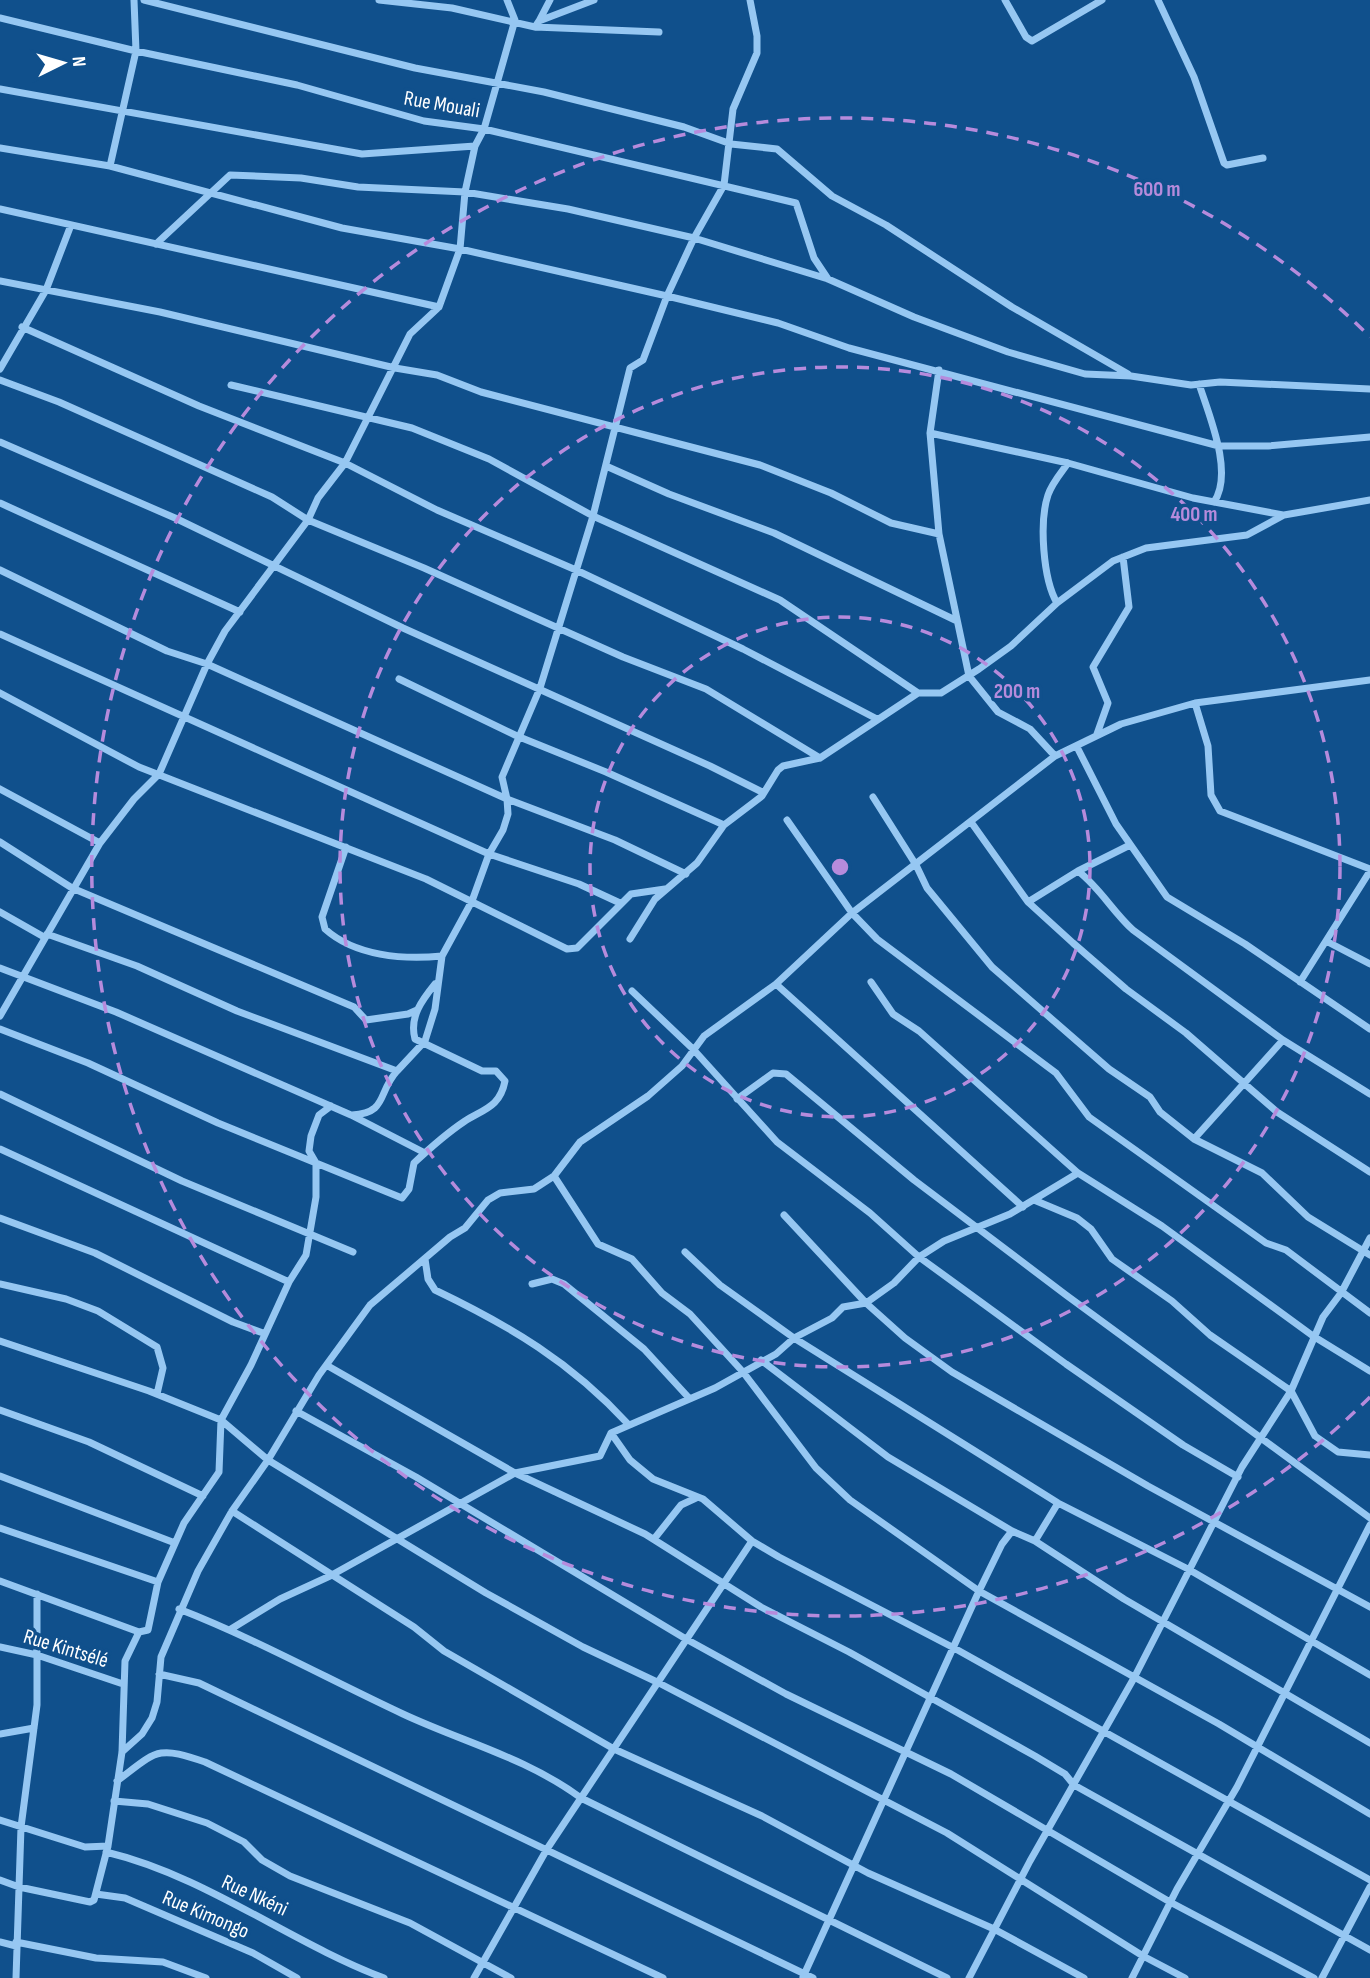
<svg xmlns="http://www.w3.org/2000/svg" width="1370" height="1978" viewBox="0 0 1370 1978" font-family="'Sofia Sans Condensed',sans-serif">
<style>
.lines{fill:none;stroke-linecap:round;stroke-linejoin:round}
.minor{stroke:#96c7f2;stroke-width:7}
.ring{fill:none;stroke:#b68bdc;stroke-width:3.5;stroke-dasharray:12 9}
.labels{text-anchor:middle;stroke-width:7;stroke-linejoin:round;paint-order:stroke}
.street-label{font-size:21px;fill:#fff;stroke:#10508c}
.centre{fill:#b68bdc;stroke:#10508c;stroke-width:3.5}
.ring-label{font-size:21px;text-anchor:middle;font-weight:bold;fill:#b68bdc;stroke:#10508c;stroke-width:7;stroke-linejoin:round;paint-order:stroke}
</style>
<rect width="100%" height="100%" fill="#10508c"/>
<g class="lines">
<path class="minor" d="M144 0 415 68 544 92 684 127 731 144 777 149 832 196 886 225 1012 307 1128 374
M379 0 452 8 535 27 659 32
M1005 0 1026 37 1032 41 1102 0
M1158 0 1194 77 1224 163 1227 165 1263 158
M0 18 136 51 297 85 424 121 484 129 796 203 814 258 828 279
M539 21 550 0
M535 27 539 21 594 0
M0 89 362 154 475 146
M0 148 110 166 342 228 460 249 667 296 778 323 849 348 1219 446H1268L1370 437
M110 166 136 51 134 0
M0 209 439 307
M156 244 230 175 301 178 358 187 465 192 568 209 694 238 828 279 914 317 1008 352 1085 374 1131 376 1191 385 1220 382 1370 389
M0 281 160 312 395 368 437 375 481 392 760 465 831 493 891 523 939 534
M667 296 643 360 630 368 593 516 540 688 502 777 507 799 615 840 686 874
M667 296 694 238 724 185 733 109 757 53V36L750 0
M22 327 199 406 345 463 437 510 576 570 743 649 877 719
M0 369 46 290 71 225
M939 370 930 433 939 534 969 676 998 712 1030 729 1055 756
M0 380 59 402 272 497 308 520 424 568 623 657 706 689 820 758
M1199 384C1209 415 1234 473 1214 502
M231 385 412 428 489 459 593 516 780 600 918 693
M930 433 1068 463 1193 498 1283 515
M0 442 175 518 403 628 710 766 762 792
M606 466 669 494 774 533 955 620
M0 503 240 612
M0 570 167 651 207 664 507 799 508 814 503 830 489 854 472 901 442 956 435 1009 425 1041 397 1071 237 1011 137 966 47 934
M1057 603C1043 579 1039 522 1048 495 1052 483 1061 473 1068 463
M0 634 489 854 579 884 620 903
M399 679 517 736 606 772 724 825
M0 693 139 767 426 879 567 949 577 948 631 894 665 889
M1195 703 1208 746 1211 795 1220 811 1370 869
M1097 734 1108 703 1093 667 1129 607 1123 557
M1077 747 1116 824 1167 897 1245 944 1370 1029
M0 789 100 843
M873 797 916 865 927 888 992 967 1109 1069 1150 1097 1160 1112 1194 1139 1262 1173 1308 1217 1370 1255
M787 820 852 913 877 939 1056 1073 1089 1117 1266 1243 1286 1250 1370 1313
M971 822 1028 902 1073 943 1126 989 1186 1033 1277 1112 1370 1172
M0 842 72 888 354 1007 366 1020 408 1014 417 1010
M346 847 322 917 325 929C355 956 403 960 442 956
M1078 871C1100 888 1113 912 1133 930L1283 1040 1370 1094
M1028 902 1078 871 1130 845
M0 912 44 937
M630 939 655 899 697 863 724 825 762 796 778 770 783 766 820 758 918 693H941L979 669 1011 646 1057 603 1113 561 1146 548 1247 535 1284 515 1370 500
M1326 941 1370 964
M0 968 116 1012 351 1115 425 1153
M871 982 893 1014 919 1031 1078 1173 1162 1226 1313 1336 1370 1371
M1300 982 1370 871
M776 984 1023 1207
M632 991 693 1049 777 1142 870 1213 919 1257 1066 1364 1183 1445 1238 1477
M0 1016 100 843 134 799 159 774 207 664 225 631 308 520 318 498 345 463 410 334 439 307 460 249 465 192 475 146 484 129 515 20 507 0
M0 1029 88 1063 218 1123 402 1198 409 1189 414 1163C430 1148 447 1133 465 1121 484 1109 500 1107 505 1081L496 1071H482L415 1039C409 1017 422 1000 435 984
M0 1094 182 1181 353 1252
M737 1099 773 1073 786 1074 914 1180 1066 1295 1370 1518
M352 1115C388 1113 377 1093 397 1071
M1194 1139 1283 1040
M0 1149 289 1282
M554 1176 598 1244 632 1259 662 1293 690 1314 743 1372 816 1468 850 1500 979 1591 1219 1724 1370 1814
M1034 1200 1077 1218 1091 1229 1112 1259 1172 1301 1210 1335 1291 1391 1315 1436 1338 1452 1370 1455
M784 1215 866 1303 905 1338 952 1372 1148 1486 1370 1607
M0 1218 95 1253 233 1322 263 1333
M685 1252 720 1285 794 1338 1058 1503 1188 1569 1370 1675
M425 1259 428 1279 435 1290C510 1326 571 1362 628 1424
M0 1284 66 1299 98 1311 157 1347 163 1368 157 1394
M532 1284 552 1279 564 1284 644 1349 689 1398
M0 1341 149 1391 221 1420 268 1460 486 1593 583 1647 657 1682 947 1833 1143 1956 1185 1978
M761 1360 888 1457 1012 1531 1035 1541 1124 1599 1370 1743
M328 1366 515 1473 645 1534 761 1607 849 1652 1035 1756 1065 1774 1074 1785 1370 1950
M0 1410 89 1442 203 1496
M296 1411 416 1477 686 1639 786 1694 951 1774 1170 1902 1314 1978
M611 1433 630 1460 653 1479 703 1499 752 1541 779 1557 954 1648 1370 1880
M0 1476 175 1543
M232 1511 414 1627 444 1651 614 1749 762 1816 868 1873 994 1929 1084 1978
M0 1528 158 1582
M654 1539 681 1505 696 1498
M1035 1541 1058 1503
M0 1581 139 1632 148 1630 158 1582 184 1523 219 1472 221 1420 251 1365 289 1282 306 1255 316 1197V1163L309 1151 311 1136 319 1115 331 1106
M179 1609C256 1639 328 1679 403 1714 463 1742 527 1758 581 1798L947 1978
M231 1629 280 1599 330 1576 515 1473 600 1456 611 1433 715 1388 776 1354 794 1338 832 1318 843 1307 866 1303 894 1283 919 1257 944 1241 1010 1214 1078 1173
M0 1647 37 1655 123 1684
M159 1674 199 1683 813 1978
M0 1734 34 1728
M122 1752 142 1734 152 1718 157 1702 161 1657 198 1571 232 1511 268 1460 319 1375 370 1305 450 1237 465 1228 488 1200 500 1193 534 1189 554 1176 580 1142 648 1096 682 1066 704 1036 776 984 852 913 1055 756 1121 724 1195 703 1370 680
M117 1781C157 1751 156 1745 205 1762L663 1978
M114 1801 148 1804 207 1823 244 1842 262 1860 290 1876 410 1923 511 1978
M0 1820 85 1847 108 1846
M106 1852C206 1876 289 1942 384 1978
M0 1880 19 1887 90 1902 94 1900 108 1846 122 1752 125 1661 139 1632
M96 1894 125 1898 253 1953 297 1978
M0 1942 16 1946
M16 1942 96 1958 163 1962 206 1978
M803 1977 979 1591 1002 1544 1012 1531
M16 1978 21 1827 37 1705V1594
M474 1978 547 1849 752 1541
M969 1978 1030 1861 1134 1678 1242 1467 1291 1391 1323 1317 1341 1293 1370 1238
M1132 1978 1177 1889 1237 1787 1370 1525
M1322 1978 1370 1887"/>
</g>
<g class="ring">
<circle cx="840" cy="867" r="250"/>
<circle cx="840" cy="867" r="500"/>
<path d="M1370 1397A749 749 0 1 1 1370 337"/>
</g>
<g class="labels">
<g class="street-label">
<text transform="translate(442 104) rotate(10)" y="7">Rue Mouali</text>
<text transform="translate(66 1648) rotate(17)" y="7">Rue Kintsélé</text>
<text transform="translate(255 1895) rotate(25)" y="7">Rue Nkéni</text>
<text transform="translate(206 1914) rotate(23)" y="7">Rue Kimongo</text>
</g>
</g>
<circle cx="840" cy="867" r="10" class="centre"/>
<g class="ring-label">
<text x="1157" y="196">600 m</text>
<text x="1194" y="521">400 m</text>
<text x="1017" y="698">200 m</text>
</g>
<g transform="translate(63 63) rotate(85)" stroke="#10508c" stroke-width="5" paint-order="stroke">
<path d="M0-5L12 26L0 18L-12 26Z" fill="#ffffff"/>
<text y="-10" font-size="19" font-weight="bold" text-anchor="middle" fill="#ffffff">N</text>
</g>
</svg>
